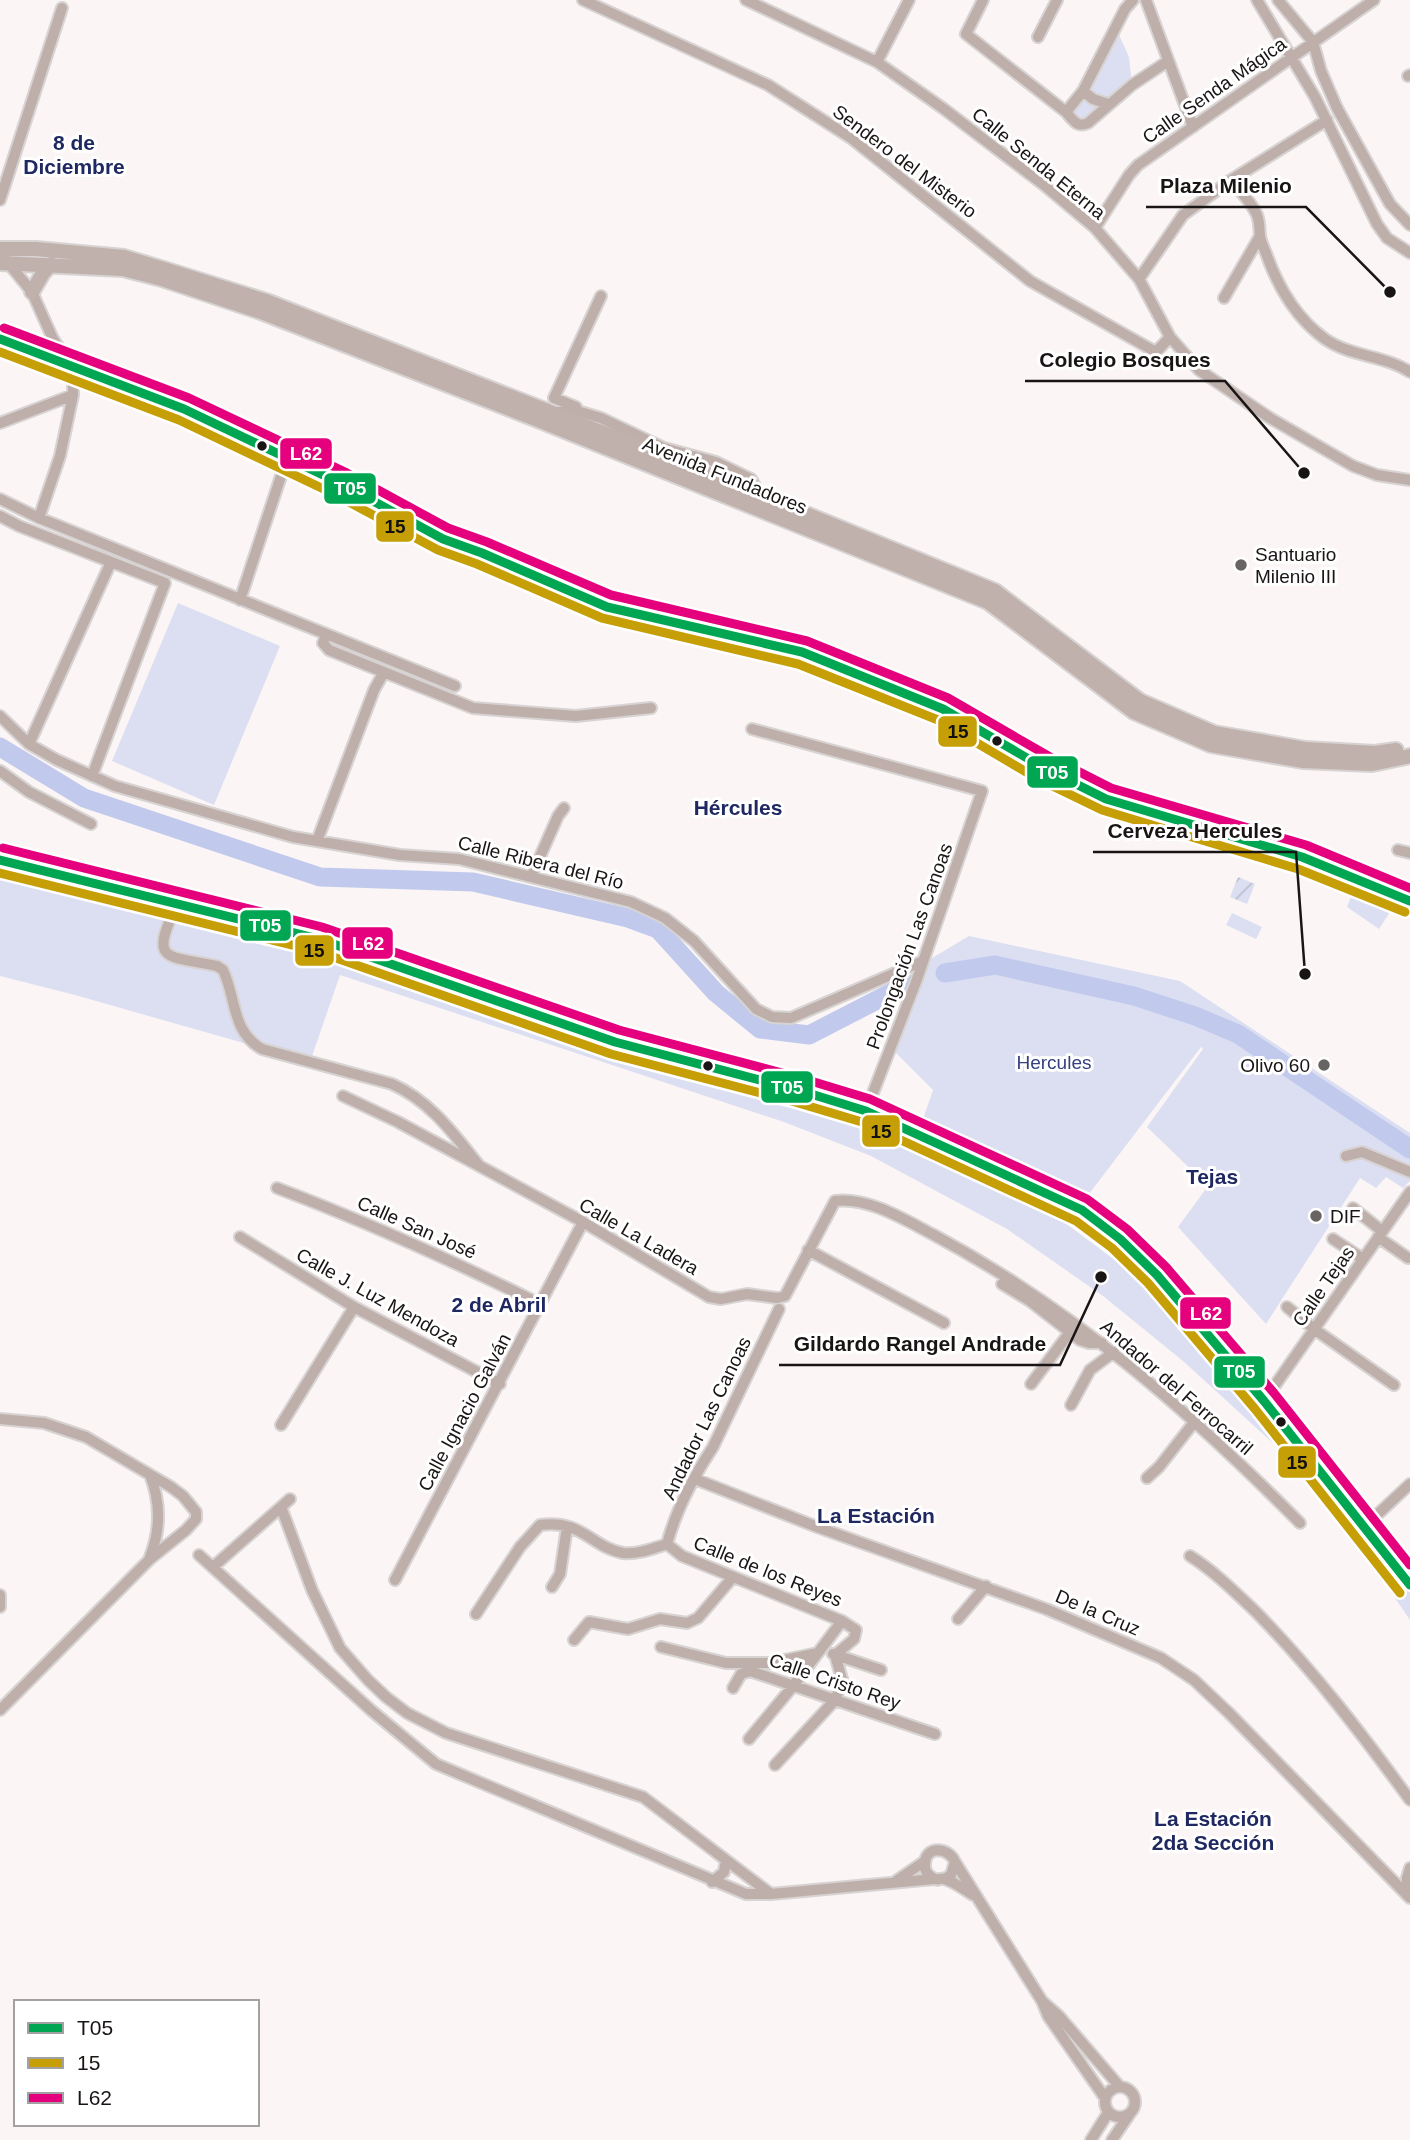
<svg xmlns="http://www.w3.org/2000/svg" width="1410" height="2140" viewBox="0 0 1410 2140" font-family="Helvetica,sans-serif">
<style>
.park{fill:#dcdff2}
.garden{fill:url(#garden-furrows)}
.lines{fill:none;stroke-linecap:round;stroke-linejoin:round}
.river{stroke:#c1caed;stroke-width:19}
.minor-casing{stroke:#d6d3d2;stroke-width:14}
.major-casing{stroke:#d6d3d2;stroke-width:18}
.minor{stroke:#bfafaa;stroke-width:10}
.major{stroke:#c0b1ac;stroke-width:14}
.bus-1-casing{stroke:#fff;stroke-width:14}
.bus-2-casing{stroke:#fff;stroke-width:14}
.bus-3-casing{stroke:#fff;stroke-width:14}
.bus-1{stroke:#00a651;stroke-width:9}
.bus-2{stroke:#c69e05;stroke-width:9}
.bus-3{stroke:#e5007d;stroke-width:9}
.bus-dot{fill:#191514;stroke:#fff;stroke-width:2.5}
.poi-dot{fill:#686463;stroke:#fff;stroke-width:2.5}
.labels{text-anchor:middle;stroke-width:6;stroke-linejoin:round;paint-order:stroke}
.street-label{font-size:19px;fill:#191514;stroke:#fff}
.poi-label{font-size:19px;fill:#191514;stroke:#fff;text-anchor:start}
.park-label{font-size:19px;fill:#35417f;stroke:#fff}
.neighbourhood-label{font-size:21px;font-weight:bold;fill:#1f2860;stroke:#fff}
.leader{fill:none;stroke:#191514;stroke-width:2.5}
.callout-dot{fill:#191514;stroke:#fff;stroke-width:2.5}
.callout-label{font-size:21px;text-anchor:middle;font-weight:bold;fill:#191514;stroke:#fff;stroke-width:6;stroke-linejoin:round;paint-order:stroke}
.line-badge{stroke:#fff;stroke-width:2.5}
.badge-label{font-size:19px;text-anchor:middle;font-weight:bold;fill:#fff}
.pale-badge-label{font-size:19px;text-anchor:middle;font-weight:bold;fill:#111}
</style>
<defs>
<pattern id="garden-furrows" width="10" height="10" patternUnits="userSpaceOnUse" patternTransform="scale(1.75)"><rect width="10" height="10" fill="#dcdff2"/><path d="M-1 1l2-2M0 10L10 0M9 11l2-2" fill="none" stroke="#bcbecf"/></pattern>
</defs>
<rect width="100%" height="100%" fill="#fbf6f5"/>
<path class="park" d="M1116 28 1129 57 1132 85 1082 126 1066 112Z
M178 603 280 646 214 805 112 761Z
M0 869 157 909 349 962 518 1014 649 1060 836 1110 996 1180 1033 1199 1147 1284 1186 1324 1200 1333 1224 1366 1253 1396 1376 1547 1410 1593V1620L1377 1572 1275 1445 1183 1361 1103 1296 1007 1229 871 1156 784 1122 340 975 310 1062 75 995 0 976Z
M1353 891 1394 906 1379 929 1347 907Z
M1232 913 1262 927 1256 939 1226 925Z
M969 936 1180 981 1410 1133V1181L1403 1188 1386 1177 1376 1188 1360 1178 1266 1324 1178 1227 1208 1186 1147 1127 1203 1049 1201 1047 1089 1194 923 1119 933 1090 894 1051 927 961Z"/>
<path class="garden" d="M1238 877 1255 884 1247 904 1230 897Z"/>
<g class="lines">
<path class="river" d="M0 747 84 798 320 877 473 882 628 918 658 929 716 993 760 1029 809 1035 908 984
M945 973 995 965 1134 996 1195 1016 1238 1034 1410 1149"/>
<defs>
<path id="minor" d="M583 0 768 85 851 138 1030 281 1156 352 1170 337
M746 0 877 62 944 109 1044 185 1095 228 1139 279 1170 337 1199 370 1270 418 1353 466 1377 475 1410 480
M983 0 966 34 1066 112C1073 120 1077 128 1088 123L1132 85 1168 61
M1146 0 1193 127
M1257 0 1315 97 1377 224 1387 238 1410 253
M1278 0 1313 42 1321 71 1337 108 1390 204 1410 225
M1038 37 1057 0
M877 62 909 0
M1408 76 1410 75
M1083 91 1093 99 1108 104
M1066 112 1083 91 1125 9 1133 0
M1231 180C1240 191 1252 203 1257 215 1260 223 1259 228 1260 236 1261 243 1265 250 1267 256 1279 289 1296 318 1325 339 1351 357 1384 355 1410 372
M0 200 62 8
M1095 228 1129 175 1138 165 1374 0
M5 259 32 292 53 339 73 369V395L60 456 39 518
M1139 279 1183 215 1231 180 1327 120
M1224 298 1260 236
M0 339 184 409 340 483 443 539 482 553 607 607 802 652 943 709 1044 768 1106 799 1302 857 1336 869 1410 901
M576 407 554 398 601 296
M553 412 574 410 601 418 664 448 716 462 751 479 761 496
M0 423 73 395
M0 499 39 518 455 686
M0 516 19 526 165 583 92 776
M240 600 287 458
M326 634 323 643 329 650 473 708 576 716 651 708
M0 716 29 744 57 760 115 786 157 798 293 837 400 855 459 859 631 902 665 918 694 941 756 1009 772 1017 791 1018 923 961
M752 729 982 791 916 982 866 1111
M29 744 111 562
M0 771 29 792 91 824
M317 841 374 690 384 672
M1398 850 1410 853
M0 860 319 939 615 1042 798 1090 866 1111 1082 1210 1120 1239 1157 1275 1264 1401 1410 1585
M531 877 558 816 564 808
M177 905C148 964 167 955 217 966L223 970C237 1000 231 1031 262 1049L392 1084C430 1101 453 1133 478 1164
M343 1096 398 1122 583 1222 709 1297 721 1299 747 1294 777 1298 785 1296 835 1201C869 1197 905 1220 934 1235 1076 1311 1188 1410 1300 1523
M1346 1156 1362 1152 1410 1172
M277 1188C367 1222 453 1261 540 1304
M1353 1208 1382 1231
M240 1237 354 1307 500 1384
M1378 1237 1408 1258
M1333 1239 1363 1259
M808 1250 944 1323
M1002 1284 1030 1301 1080 1340 1089 1343H1102
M1287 1307 1314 1329 1394 1385
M1031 1384 1070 1332
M1264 1401 1410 1192
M1071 1405 1090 1370 1114 1352
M0 1419 44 1423 86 1437 171 1487 183 1496 196 1512V1519L186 1530 150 1559 0 1710
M281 1425 354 1307
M150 1475C161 1503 161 1529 150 1557
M1147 1478 1159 1467 1195 1421
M695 1479 817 1527 1046 1609 1161 1658 1194 1680 1229 1713 1410 1898
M281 1507 312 1590 340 1648 368 1680 386 1697 407 1713 446 1733 643 1797 771 1894
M1364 1527 1410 1484
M667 1544 682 1556 842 1621 856 1630 854 1639 835 1655 842 1679 836 1699 775 1765
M667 1544C676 1510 694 1476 713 1447L779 1309
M199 1555 372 1711 436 1764 746 1894H771L934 1879
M1190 1556C1214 1571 1235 1592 1256 1612 1313 1670 1362 1734 1410 1800
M213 1567 290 1499
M395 1580 583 1222
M552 1587 560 1574 567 1527
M0 1595V1607
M476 1614 520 1547 540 1525C582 1519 591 1547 623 1553 637 1555 654 1548 667 1544
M958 1619 986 1586
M574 1640 589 1622 628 1629 660 1619 687 1623 698 1618 733 1577
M661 1647 726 1663H770L818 1653
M833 1654 881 1670
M733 1688 741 1674 750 1671 935 1734
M749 1739 793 1686 842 1621
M955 1862 1042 2001 1048 2016 1105 2098
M944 1879 951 1875 955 1862C949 1847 925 1845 925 1864 924 1870 928 1875 933 1878 941 1882 936 1878 944 1879 953 1881 965 1890 973 1895
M896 1881 925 1861
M712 1882 724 1872 726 1860
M1407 1894V1878L1410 1868
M1042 2001 1059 2016 1120 2087
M1105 2102a15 15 0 1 1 30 0a15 15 0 1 1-30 0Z
M1091 2140 1108 2113
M1112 2140 1129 2115"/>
<path id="major" d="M0 249H36L124 257 167 270 266 301 688 466 995 591 1140 701 1214 733 1305 749 1375 753 1396 750
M0 263 123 269 162 279 261 312 538 420 988 602 1134 712 1211 745 1303 761 1372 764 1410 756
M32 292 43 273 51 264"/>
</defs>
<use href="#minor" class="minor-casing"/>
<use href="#major" class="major-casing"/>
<use href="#minor" class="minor"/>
<use href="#major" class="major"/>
<defs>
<path id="bus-1" d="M0 339 184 409 340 483 443 539 482 553 607 607 802 652 943 709 1044 768 1106 799 1302 857 1410 901
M0 860 319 939 615 1042 798 1090 866 1111 1082 1210 1120 1239 1157 1275 1264 1401 1410 1585"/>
<path id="bus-2" d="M0 352 179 420 334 494 438 550 477 564 602 618 798 664 938 720 1038 779 1102 810 1298 869 1405 912
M0 873 316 951 611 1054 795 1102 862 1122 1076 1221 1112 1248 1148 1283 1255 1409 1400 1593"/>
<path id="bus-3" d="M4 328 189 398 345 472 448 528 487 542 611 595 807 641 948 698 1050 757 1111 788 1306 845 1410 888
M3 848 322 927 619 1030 801 1078 870 1099 1087 1199 1127 1229 1166 1267 1274 1393 1410 1565"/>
</defs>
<use href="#bus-1" class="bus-1-casing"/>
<use href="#bus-2" class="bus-2-casing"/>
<use href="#bus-3" class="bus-3-casing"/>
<use href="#bus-1" class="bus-1"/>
<use href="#bus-2" class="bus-2"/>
<use href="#bus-3" class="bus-3"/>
</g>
<g class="bus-dot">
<circle cx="262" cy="446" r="6"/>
<circle cx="997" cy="741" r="6"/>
<circle cx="708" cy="1066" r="6"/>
<circle cx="1281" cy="1422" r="6"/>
</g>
<g class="poi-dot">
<circle cx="1241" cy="565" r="7"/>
<circle cx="1324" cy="1065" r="7"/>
<circle cx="1316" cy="1216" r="7"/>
</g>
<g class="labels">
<g class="street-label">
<text transform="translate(1214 90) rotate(-35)" y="7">Calle Senda Mágica</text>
<text transform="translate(905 161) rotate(37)" y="7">Sendero del Misterio</text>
<text transform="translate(1039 163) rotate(39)" y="7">Calle Senda Eterna</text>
<text transform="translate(725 475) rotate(22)" y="7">Avenida Fundadores</text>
<text transform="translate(541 862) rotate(14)" y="7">Calle Ribera del Río</text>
<text transform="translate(909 946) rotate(-70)" y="7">Prolongación Las Canoas</text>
<text transform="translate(417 1227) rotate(24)" y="7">Calle San José</text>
<text transform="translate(639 1236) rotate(30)" y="7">Calle La Ladera</text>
<text transform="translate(1323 1286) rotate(-55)" y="7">Calle Tejas</text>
<text transform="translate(378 1297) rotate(29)" y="7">Calle J. Luz Mendoza</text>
<text transform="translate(1177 1387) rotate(41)" y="7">Andador del Ferrocarril</text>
<text transform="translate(464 1412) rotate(-62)" y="7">Calle Ignacio Galván</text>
<text transform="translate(706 1418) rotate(-64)" y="7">Andador Las Canoas</text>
<text transform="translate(768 1571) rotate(22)" y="7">Calle de los Reyes</text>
<text transform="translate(1098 1612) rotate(23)" y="7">De la Cruz</text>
<text transform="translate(835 1681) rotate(19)" y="7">Calle Cristo Rey</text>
</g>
<g class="poi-label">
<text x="1255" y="561">Santuario<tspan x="1255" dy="22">Milenio III</tspan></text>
<text x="1310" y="1072" text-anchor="end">Olivo 60</text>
<text x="1330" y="1223">DIF</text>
</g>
<g class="park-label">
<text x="1054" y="1069">Hercules</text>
</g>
<g class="neighbourhood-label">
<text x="74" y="150">8 de<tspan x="74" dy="24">Diciembre</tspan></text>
<text x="738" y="815">Hércules</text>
<text x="1212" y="1184">Tejas</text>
<text x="499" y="1312">2 de Abril</text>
<text x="876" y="1523">La Estación</text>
<text x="1213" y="1826">La Estación<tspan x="1213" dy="24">2da Sección</tspan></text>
</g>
</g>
<path class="leader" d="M1390 292L1306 207H1146M1304 473L1225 381H1025M1305 974L1296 852H1093M1101 1277L1060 1365H779"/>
<g class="callout-dot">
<circle cx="1390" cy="292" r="7"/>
<circle cx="1304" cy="473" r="7"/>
<circle cx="1305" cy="974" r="7"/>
<circle cx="1101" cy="1277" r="7"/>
</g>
<g class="callout-label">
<text x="1226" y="193">Plaza Milenio</text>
<text x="1125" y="367">Colegio Bosques</text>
<text x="1195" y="838">Cerveza Hercules</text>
<text x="920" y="1351">Gildardo Rangel Andrade</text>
</g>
<g class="line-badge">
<rect x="279" y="437" width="54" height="33" rx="7" fill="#e5007d"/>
<rect x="323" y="472" width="54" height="33" rx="7" fill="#00a651"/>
<rect x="375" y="510" width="40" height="33" rx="7" fill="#c69e05"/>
<rect x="937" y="715" width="41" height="33" rx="7" fill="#c69e05"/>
<rect x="1026" y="755" width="53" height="34" rx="7" fill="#00a651"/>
<rect x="239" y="909" width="53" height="33" rx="7" fill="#00a651"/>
<rect x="341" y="926" width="53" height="34" rx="7" fill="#e5007d"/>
<rect x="294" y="934" width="41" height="33" rx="7" fill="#c69e05"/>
<rect x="760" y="1070" width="54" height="34" rx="7" fill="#00a651"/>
<rect x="861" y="1114" width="40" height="34" rx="7" fill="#c69e05"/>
<rect x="1179" y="1296" width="53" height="34" rx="7" fill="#e5007d"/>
<rect x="1213" y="1355" width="53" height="34" rx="7" fill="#00a651"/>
<rect x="1277" y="1445" width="40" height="34" rx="7" fill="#c69e05"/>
</g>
<g class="badge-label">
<text x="306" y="460">L62</text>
<text x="350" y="495">T05</text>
<text x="1052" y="779">T05</text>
<text x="265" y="932">T05</text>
<text x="368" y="950">L62</text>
<text x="787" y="1094">T05</text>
<text x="1206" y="1320">L62</text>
<text x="1239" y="1378">T05</text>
</g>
<g class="pale-badge-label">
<text x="395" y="533">15</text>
<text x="958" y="738">15</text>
<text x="314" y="957">15</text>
<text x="881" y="1138">15</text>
<text x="1297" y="1469">15</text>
</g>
<rect x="14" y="2000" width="245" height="126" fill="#ffffff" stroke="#a3a1a1" stroke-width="2"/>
<rect x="28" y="2023" width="35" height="10" fill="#00a651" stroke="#a3a1a1" stroke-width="2"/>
<text x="77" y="2035" font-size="21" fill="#191514">T05</text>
<rect x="28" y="2058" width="35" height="10" fill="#c69e05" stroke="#a3a1a1" stroke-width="2"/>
<text x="77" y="2070" font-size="21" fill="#191514">15</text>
<rect x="28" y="2093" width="35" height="10" fill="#e5007d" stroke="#a3a1a1" stroke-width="2"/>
<text x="77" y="2105" font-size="21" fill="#191514">L62</text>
</svg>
